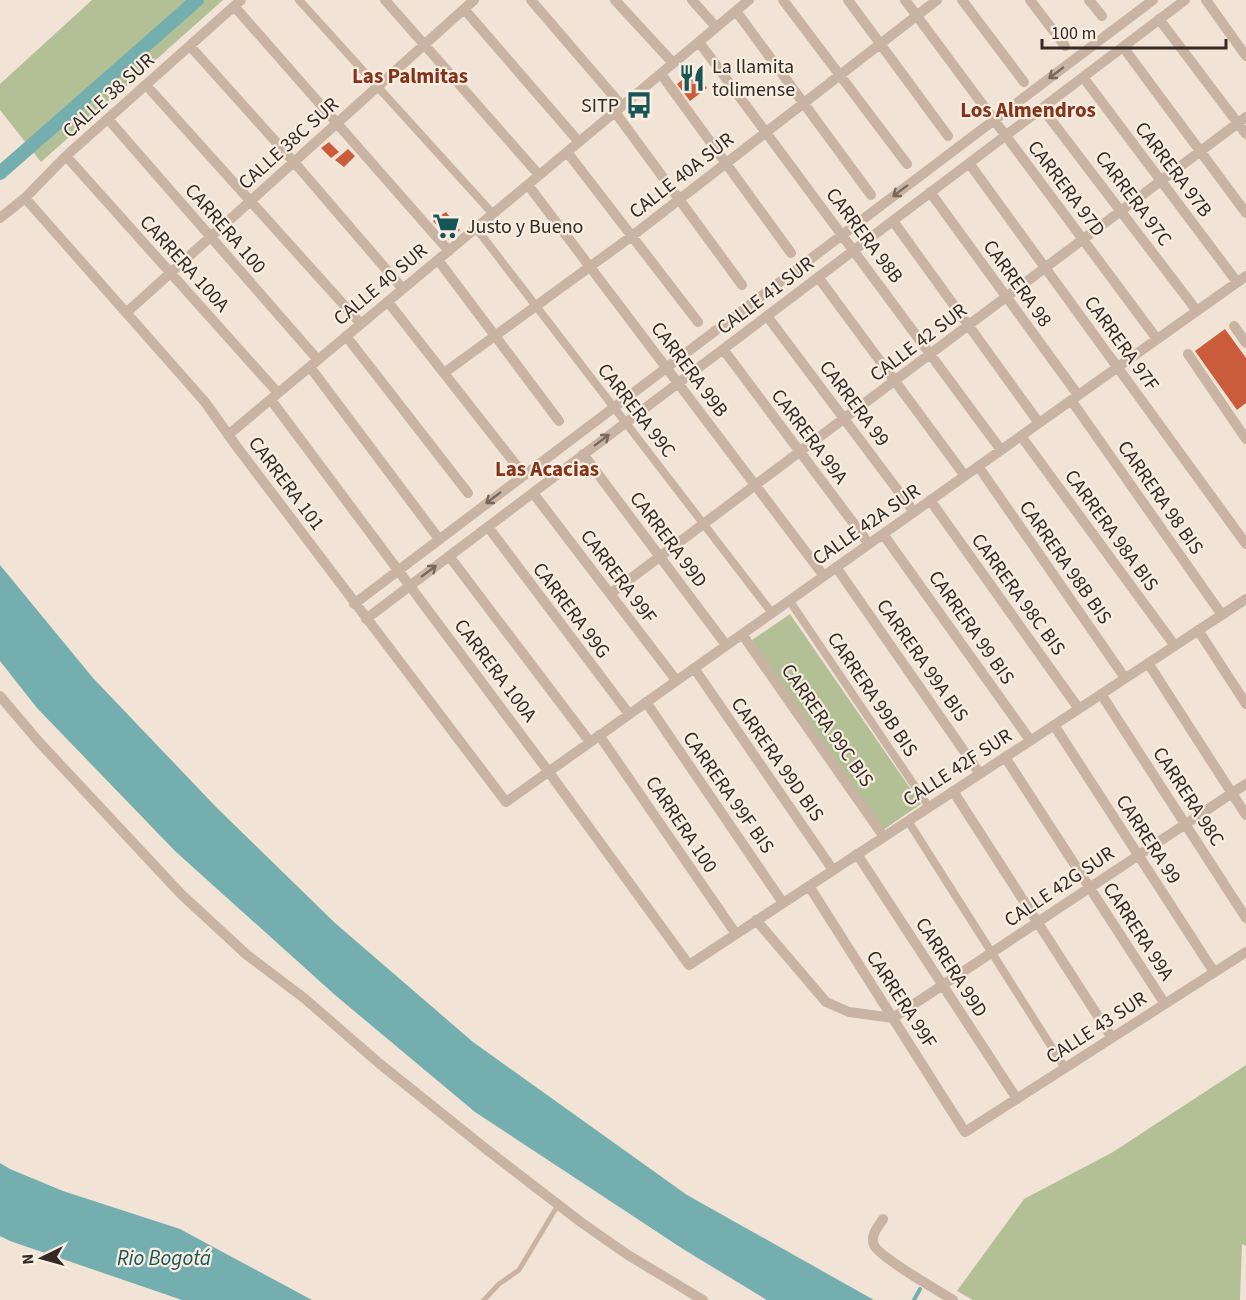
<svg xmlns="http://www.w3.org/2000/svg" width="1246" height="1300" viewBox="0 0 1246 1300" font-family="'Source Sans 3',sans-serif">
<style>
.green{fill:#b3c096}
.water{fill:#74aeaf}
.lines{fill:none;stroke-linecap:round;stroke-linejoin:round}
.stream{stroke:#74aeaf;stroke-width:4}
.canal{stroke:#74aeaf;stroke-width:14}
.building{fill:#ca5b3b}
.service{stroke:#c9b3a2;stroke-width:5}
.pedestrian{stroke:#c9b3a2;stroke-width:8}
.minor{stroke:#c9b3a2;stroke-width:10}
.oneway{stroke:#77675d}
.labels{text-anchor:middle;stroke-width:4.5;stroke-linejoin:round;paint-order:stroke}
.poi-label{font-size:20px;fill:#342925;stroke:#f9eee2;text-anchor:start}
.street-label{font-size:20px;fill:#342925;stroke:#f9eee2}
.neighbourhood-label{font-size:21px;font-weight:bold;fill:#85321b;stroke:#f9eee2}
.water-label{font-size:21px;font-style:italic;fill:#195456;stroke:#f9eee2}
</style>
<rect width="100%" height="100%" fill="#f1e4d6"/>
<path class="green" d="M92 0H223L41 162 0 110V84Z
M790 614 921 804 883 830 752 640Z
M1246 1065V1246L1242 1244 1240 1300H973L957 1291 1024 1199 1113 1152Z"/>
<path class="water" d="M0 565 93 678 217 808 335 923 473 1042 687 1195 874 1300H767L683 1249 475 1112 335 995 175 851 37 708 0 661Z
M0 1163 10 1169 63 1191 180 1229 312 1300H182L10 1241 0 1236Z"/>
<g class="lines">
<path class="stream" d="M914 1300 920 1289"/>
<path class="canal" d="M0 173 197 0"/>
</g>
<path class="building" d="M694 71 707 88 690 101 677 84Z
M329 142 339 152 331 158 321 148Z
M348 149 355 156 344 167 335 160Z
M446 212 460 230 449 240 433 221Z
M1225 329 1246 358V403L1237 410 1195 351Z"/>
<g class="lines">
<path class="service" d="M484 1300 499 1284 519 1270 558 1205"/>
<path class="pedestrian" d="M299 0 493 214
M476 228 772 613
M789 600 929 807
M908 821 1065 1068"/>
<path class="minor" d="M385 0 539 175
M531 0 622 106
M615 0 673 63
M692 0 716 27
M783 0 907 164
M848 0 948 136
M905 0 1157 339
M962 0 1024 82
M1030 0 1065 46
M1089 0 1102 16
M1206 0 1246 56
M234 6 449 251
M464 9 579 142
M736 11 871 195
M1159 19 1246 134
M699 42 1001 450
M190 46 294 162 403 289
M1123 47 1246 213
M661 74 791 253
M1083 77 1237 282
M146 85 361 324
M1042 108 1197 311
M615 112 742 285
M108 119 318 360
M567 152 698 322
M66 156 278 393
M969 163 1246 544
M528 185 824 576
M930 192 1078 395
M25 198 205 402 237 447 506 802 1246 276
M0 218 25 198 66 156 241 0
M893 221 1039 423
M438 260 559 421
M818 277 965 476
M388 302 524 475
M127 312 474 0
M767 316 914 512
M1234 326 1246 343
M346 336 468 493
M723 349 869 544
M1188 354 1246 439
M310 367 439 539
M444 373 632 236 937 0
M271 400 548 771 689 965 1246 599
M1071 400 1222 615
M228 435 749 0
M1021 436 1175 646
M583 454 726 645
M978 466 1125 678
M533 493 676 680
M930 500 1079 709
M488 527 629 714
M883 534 1030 740
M449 556 590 742
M836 567 980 774
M610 594 1246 117
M354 604 1153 0
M366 619 1185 0
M1198 630 1246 704
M742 634 884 837
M1148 663 1246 815
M694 668 833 870
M1101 694 1246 918
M0 696 39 742 181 894 247 955 304 998 380 1064 486 1149 582 1223 628 1255 703 1300
M646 702 783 903
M1054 725 1214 972
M599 735 736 934
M1005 757 1165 1004
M953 791 1112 1038
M857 854 1017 1099
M809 886 965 1132 1246 952
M756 920 826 1002 849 1012 893 1018 1246 784
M883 1219C878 1227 870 1235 874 1245 879 1257 939 1291 953 1300"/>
</g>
<defs><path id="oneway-shaft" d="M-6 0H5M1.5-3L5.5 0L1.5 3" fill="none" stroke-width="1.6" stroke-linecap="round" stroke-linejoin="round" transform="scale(1.5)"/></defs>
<g class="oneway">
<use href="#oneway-shaft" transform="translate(1056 73) rotate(143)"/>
<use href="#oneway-shaft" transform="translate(900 191) rotate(143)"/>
<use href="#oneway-shaft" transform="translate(602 440) rotate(-37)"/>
<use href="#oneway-shaft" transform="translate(493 498) rotate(143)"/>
<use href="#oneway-shaft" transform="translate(429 571) rotate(-37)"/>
</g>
<defs>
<symbol id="restaurant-bare" viewBox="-9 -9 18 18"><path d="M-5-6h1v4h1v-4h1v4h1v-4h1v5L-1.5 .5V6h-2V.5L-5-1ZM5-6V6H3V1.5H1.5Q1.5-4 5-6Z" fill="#195456" stroke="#f9eee2" stroke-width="2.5" paint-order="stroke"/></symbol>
<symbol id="bus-bare" viewBox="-9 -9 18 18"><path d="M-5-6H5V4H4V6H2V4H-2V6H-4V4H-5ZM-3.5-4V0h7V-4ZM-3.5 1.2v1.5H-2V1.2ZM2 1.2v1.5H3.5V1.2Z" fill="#195456" stroke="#f9eee2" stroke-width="2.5" paint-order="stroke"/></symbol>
<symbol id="supermarket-bare" viewBox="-9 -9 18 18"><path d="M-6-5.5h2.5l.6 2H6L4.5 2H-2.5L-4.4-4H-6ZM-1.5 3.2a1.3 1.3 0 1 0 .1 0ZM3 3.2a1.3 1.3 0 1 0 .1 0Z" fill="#195456" stroke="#f9eee2" stroke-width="2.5" paint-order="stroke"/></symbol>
</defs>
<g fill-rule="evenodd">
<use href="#restaurant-bare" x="673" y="59" width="38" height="38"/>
<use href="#bus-bare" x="620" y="86" width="38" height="38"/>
<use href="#supermarket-bare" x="427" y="207" width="38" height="38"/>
</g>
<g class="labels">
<g class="poi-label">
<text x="712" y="73">La llamita<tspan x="712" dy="23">tolimense</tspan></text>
<text x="619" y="112" text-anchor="end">SITP</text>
<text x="466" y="233">Justo y Bueno</text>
</g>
<g class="street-label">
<text transform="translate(108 95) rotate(-42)" y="7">CALLE 38 SUR</text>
<text transform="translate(288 143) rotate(-42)" y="7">CALLE 38C SUR</text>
<text transform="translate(1174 169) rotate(53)" y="7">CARRERA 97B</text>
<text transform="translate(681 175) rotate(-38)" y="7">CALLE 40A SUR</text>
<text transform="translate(1067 188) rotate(53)" y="7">CARRERA 97D</text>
<text transform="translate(1134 198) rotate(53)" y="7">CARRERA 97C</text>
<text transform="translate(226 228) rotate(49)" y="7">CARRERA 100</text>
<text transform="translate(865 235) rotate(53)" y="7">CARRERA 98B</text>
<text transform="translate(185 263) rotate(48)" y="7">CARRERA 100A</text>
<text transform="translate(1018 283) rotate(54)" y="7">CARRERA 98</text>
<text transform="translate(380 284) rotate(-40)" y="7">CALLE 40 SUR</text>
<text transform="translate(765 295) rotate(-37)" y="7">CALLE 41 SUR</text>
<text transform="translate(918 342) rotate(-37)" y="7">CALLE 42 SUR</text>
<text transform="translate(1122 343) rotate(54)" y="7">CARRERA 97F</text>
<text transform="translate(690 369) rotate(53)" y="7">CARRERA 99B</text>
<text transform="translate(855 403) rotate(53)" y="7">CARRERA 99</text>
<text transform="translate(637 410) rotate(52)" y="7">CARRERA 99C</text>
<text transform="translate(810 436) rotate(53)" y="7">CARRERA 99A</text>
<text transform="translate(287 483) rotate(53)" y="7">CARRERA 101</text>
<text transform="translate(1161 497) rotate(55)" y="7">CARRERA 98 BIS</text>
<text transform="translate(866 524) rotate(-35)" y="7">CALLE 42A SUR</text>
<text transform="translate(1112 530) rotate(54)" y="7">CARRERA 98A BIS</text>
<text transform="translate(669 539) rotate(53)" y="7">CARRERA 99D</text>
<text transform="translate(1066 562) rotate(55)" y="7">CARRERA 98B BIS</text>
<text transform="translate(619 576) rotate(53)" y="7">CARRERA 99F</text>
<text transform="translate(1019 594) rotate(54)" y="7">CARRERA 98C BIS</text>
<text transform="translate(572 610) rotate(53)" y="7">CARRERA 99G</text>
<text transform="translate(972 627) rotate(55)" y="7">CARRERA 99 BIS</text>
<text transform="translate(923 660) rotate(55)" y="7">CARRERA 99A BIS</text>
<text transform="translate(496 670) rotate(53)" y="7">CARRERA 100A</text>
<text transform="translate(873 694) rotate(56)" y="7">CARRERA 99B BIS</text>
<text transform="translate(828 725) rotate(55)" y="7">CARRERA 99C BIS</text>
<text transform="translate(778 759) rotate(55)" y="7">CARRERA 99D BIS</text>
<text transform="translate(957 767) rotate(-33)" y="7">CALLE 42F SUR</text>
<text transform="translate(729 792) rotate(55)" y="7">CARRERA 99F BIS</text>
<text transform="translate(1189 796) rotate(57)" y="7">CARRERA 98C</text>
<text transform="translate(682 824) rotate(56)" y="7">CARRERA 100</text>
<text transform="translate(1149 839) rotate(57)" y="7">CARRERA 99</text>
<text transform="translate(1059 886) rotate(-34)" y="7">CALLE 42G SUR</text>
<text transform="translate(1139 931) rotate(57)" y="7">CARRERA 99A</text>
<text transform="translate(952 967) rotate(57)" y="7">CARRERA 99D</text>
<text transform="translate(902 999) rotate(57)" y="7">CARRERA 99F</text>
<text transform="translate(1096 1027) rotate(-33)" y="7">CALLE 43 SUR</text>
</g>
<g class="neighbourhood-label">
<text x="410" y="83">Las Palmitas</text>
<text x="1028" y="117">Los Almendros</text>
<text x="547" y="476">Las Acacias</text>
</g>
<g class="water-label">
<text x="164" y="1265">Rio Bogotá</text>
</g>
</g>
<g transform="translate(42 1258) rotate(265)" stroke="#f9eee2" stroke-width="4.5" paint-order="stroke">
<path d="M0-4.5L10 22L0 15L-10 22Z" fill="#342925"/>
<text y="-9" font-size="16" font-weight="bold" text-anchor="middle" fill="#342925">N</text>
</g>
<path d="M1042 39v9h184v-9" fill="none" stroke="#342925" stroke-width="3"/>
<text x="1051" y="39" font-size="18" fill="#342925" stroke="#f9eee2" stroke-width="4.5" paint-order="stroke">100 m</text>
</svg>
